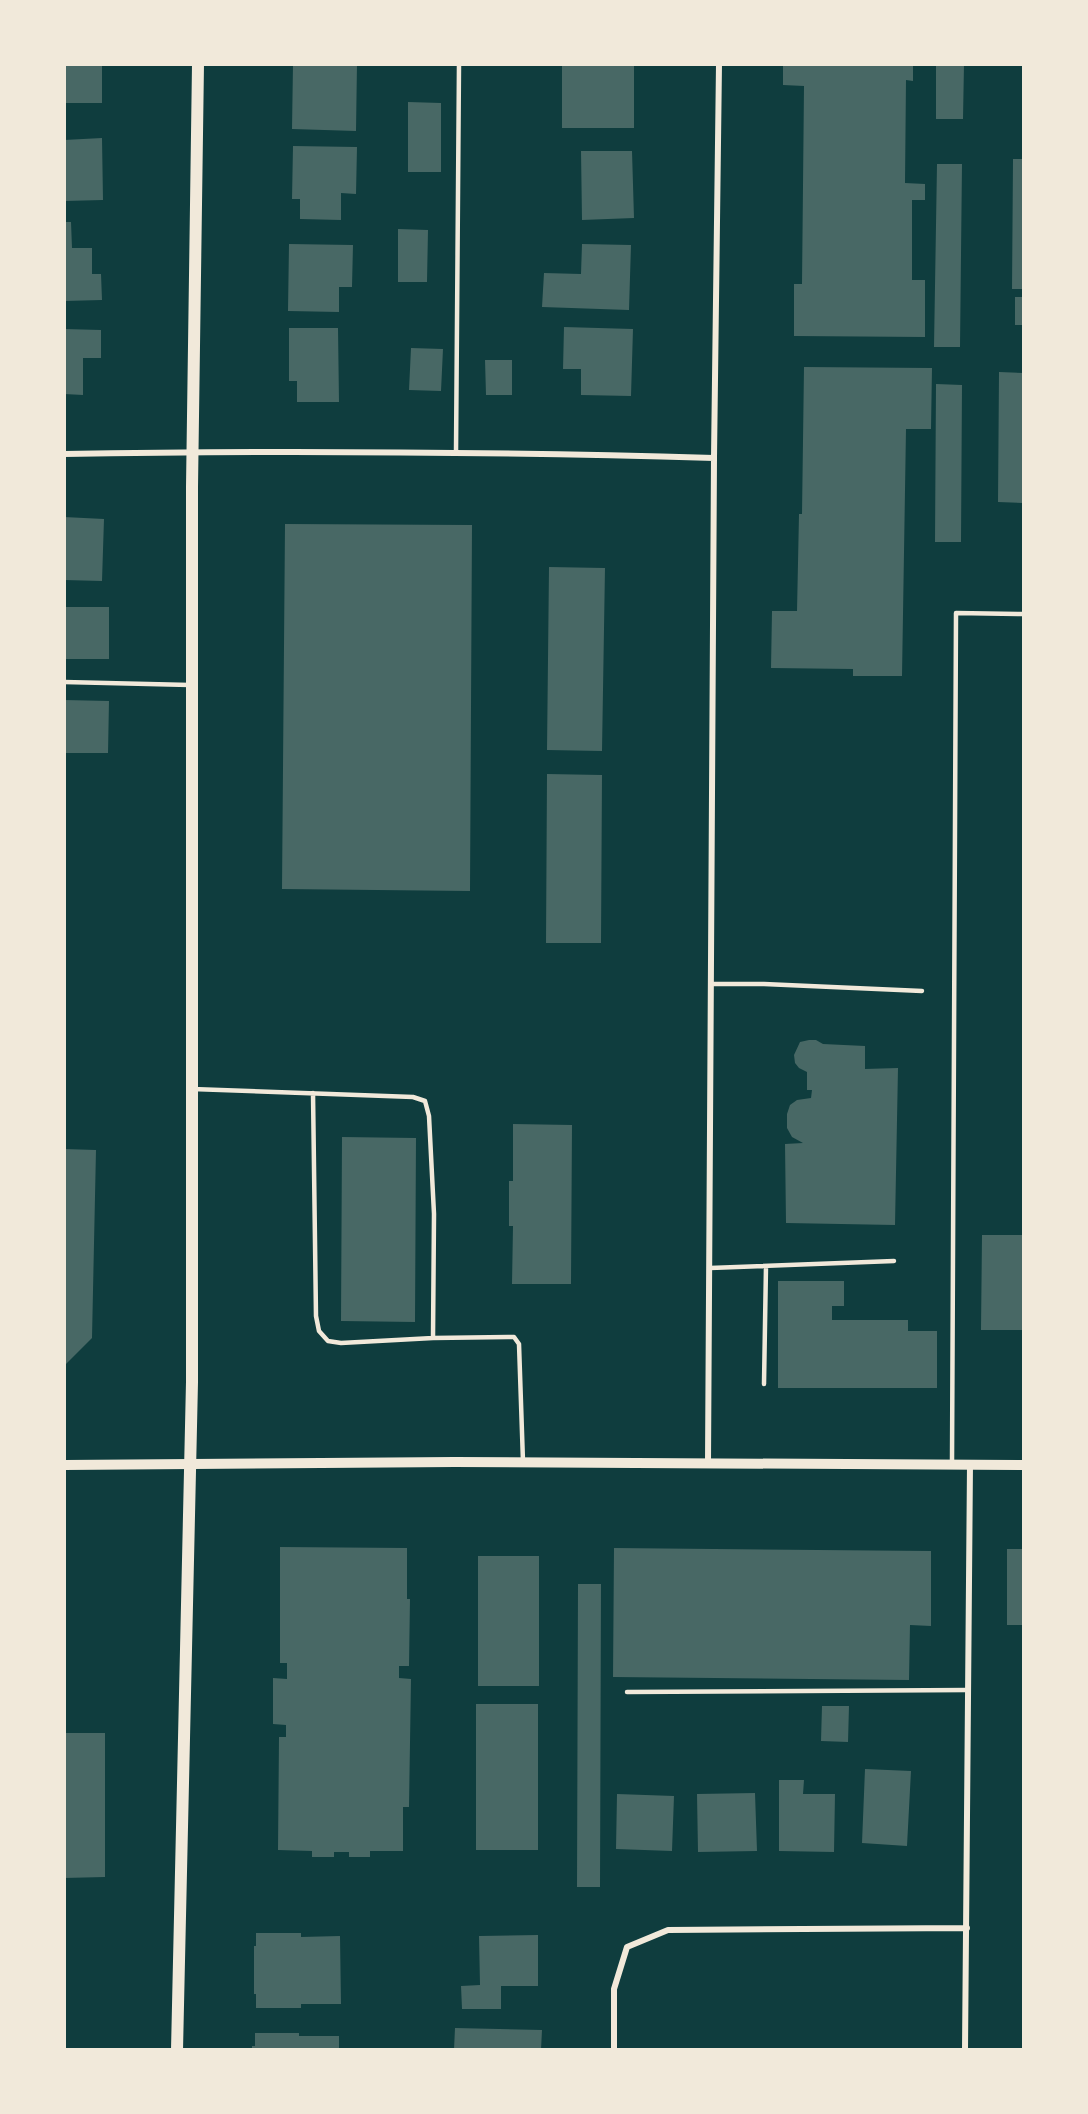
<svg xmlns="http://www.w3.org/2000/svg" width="1088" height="2114" viewBox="0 0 1088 2114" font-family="'Titillium Web',sans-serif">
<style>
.building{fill:#486865}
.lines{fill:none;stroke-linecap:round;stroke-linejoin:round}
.service{stroke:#f1e9da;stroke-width:4.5}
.minor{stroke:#f1e9da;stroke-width:6}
.tertiary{stroke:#f1e9da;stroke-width:10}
.secondary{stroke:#f1e9da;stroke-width:12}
</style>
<rect width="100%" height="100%" fill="#0f3d3e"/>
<path class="building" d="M64 64H102V103H64Z
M293 64H357L356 131 292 129Z
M562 64H634V128H562Z
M783 64H913V81L906 80 905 183 925 184V200H912V280H925V337L794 336V284H802L804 86 783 85Z
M936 64H964L963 119H936Z
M408 102 441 103V172H408Z
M102 138 103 200 64 201V140Z
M293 146 357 147 356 194 341 193V220L300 219V199H292Z
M581 151H632L634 218 582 220Z
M1013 159H1024V289H1012Z
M937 164H962L960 347H934Z
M64 222H71L72 248H92V274H101L102 300 64 301Z
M398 229 428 230 427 282H398Z
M289 244 353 245 352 287H339V312L288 311Z
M582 244 631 245 629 310 542 307 544 273 581 274Z
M1015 297H1024V325H1015Z
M564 327 633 329 631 396 581 395V369H563Z
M289 328H338L339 402H297V381H289Z
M64 329 101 330V358H83V395L64 394Z
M411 348 443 349 441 391 409 390Z
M485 360H512V395H486Z
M804 367 932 368 931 429H906L902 676H853V669L771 668 772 611H797L799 514H802Z
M999 372 1024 373 1023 503 998 502Z
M936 384 962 385 961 542H935Z
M64 517 104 519 102 581 64 580Z
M285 524 472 525 470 891 282 889Z
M549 567 605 568 602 751 547 750Z
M64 607H109V659H64Z
M64 700 109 701 108 753H64Z
M547 774 602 775 601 943H546Z
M809 1040H816L823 1044 865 1046V1069L898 1068 895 1225 786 1223 785 1144 803 1143 792 1137 787 1128V1114L790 1105 797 1100 811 1098 812 1090H807V1072L799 1068 795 1063 794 1055 800 1042Z
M513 1124 572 1125 571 1284H512L513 1226H509V1181H513Z
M342 1137 416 1138 415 1322 341 1321Z
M64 1149 96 1150 92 1338 64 1366Z
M982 1235H1024V1330H981Z
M778 1281H844V1306H832V1320H908V1331H937V1388H778Z
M280 1547 407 1548V1599H410L409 1666H399V1678L411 1679 409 1807H403V1851H370V1857H349V1852H334V1857H312V1851L278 1850 279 1737H286V1725L273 1724V1678L287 1679V1663H280Z
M614 1548 931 1551V1626L910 1625 909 1680 613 1677Z
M1007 1549H1024V1625H1007Z
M478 1556H539V1686H478Z
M578 1584H601L600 1887H577Z
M476 1704H538V1850H476Z
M822 1706H849L848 1742 821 1741Z
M64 1733H105V1877L64 1878Z
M865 1769 911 1771 907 1846 862 1843Z
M779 1780H804L803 1794H835L834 1852 779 1851Z
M755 1793 757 1851 698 1852 697 1794Z
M617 1794 674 1796 672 1851 616 1849Z
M256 1933H301V1937L340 1936 341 2004H301V2008H256V1994H254V1946H256Z
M538 1935V1986H501V2009H462L461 1986 480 1985 479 1936Z
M455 2028 542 2030 541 2050H454Z
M255 2033H299V2036H339V2050H252V2046H255Z"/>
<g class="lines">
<path class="service" d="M456 452 459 64
M64 682 190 685
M711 984H764L922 991
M192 1089 413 1097 425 1101 429 1116 434 1214 433 1338 508 1337H514L519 1344 523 1462
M313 1093 316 1316 319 1331 328 1341 341 1343 433 1338
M710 1268 894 1261
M764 1384 766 1266
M952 1464 956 613 1024 614
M627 1692 968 1690"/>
<path class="minor" d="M64 454C281 450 497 452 714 458
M708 1463 714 458 719 64
M614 2050V1989L627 1947 668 1930 967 1928
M965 2050 970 1464"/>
<path class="tertiary" d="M64 1465 455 1462 1024 1465"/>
<path class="secondary" d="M177 2050 192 1382V487L198 64"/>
</g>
<rect width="1088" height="2114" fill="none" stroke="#f1e9da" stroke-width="132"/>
</svg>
